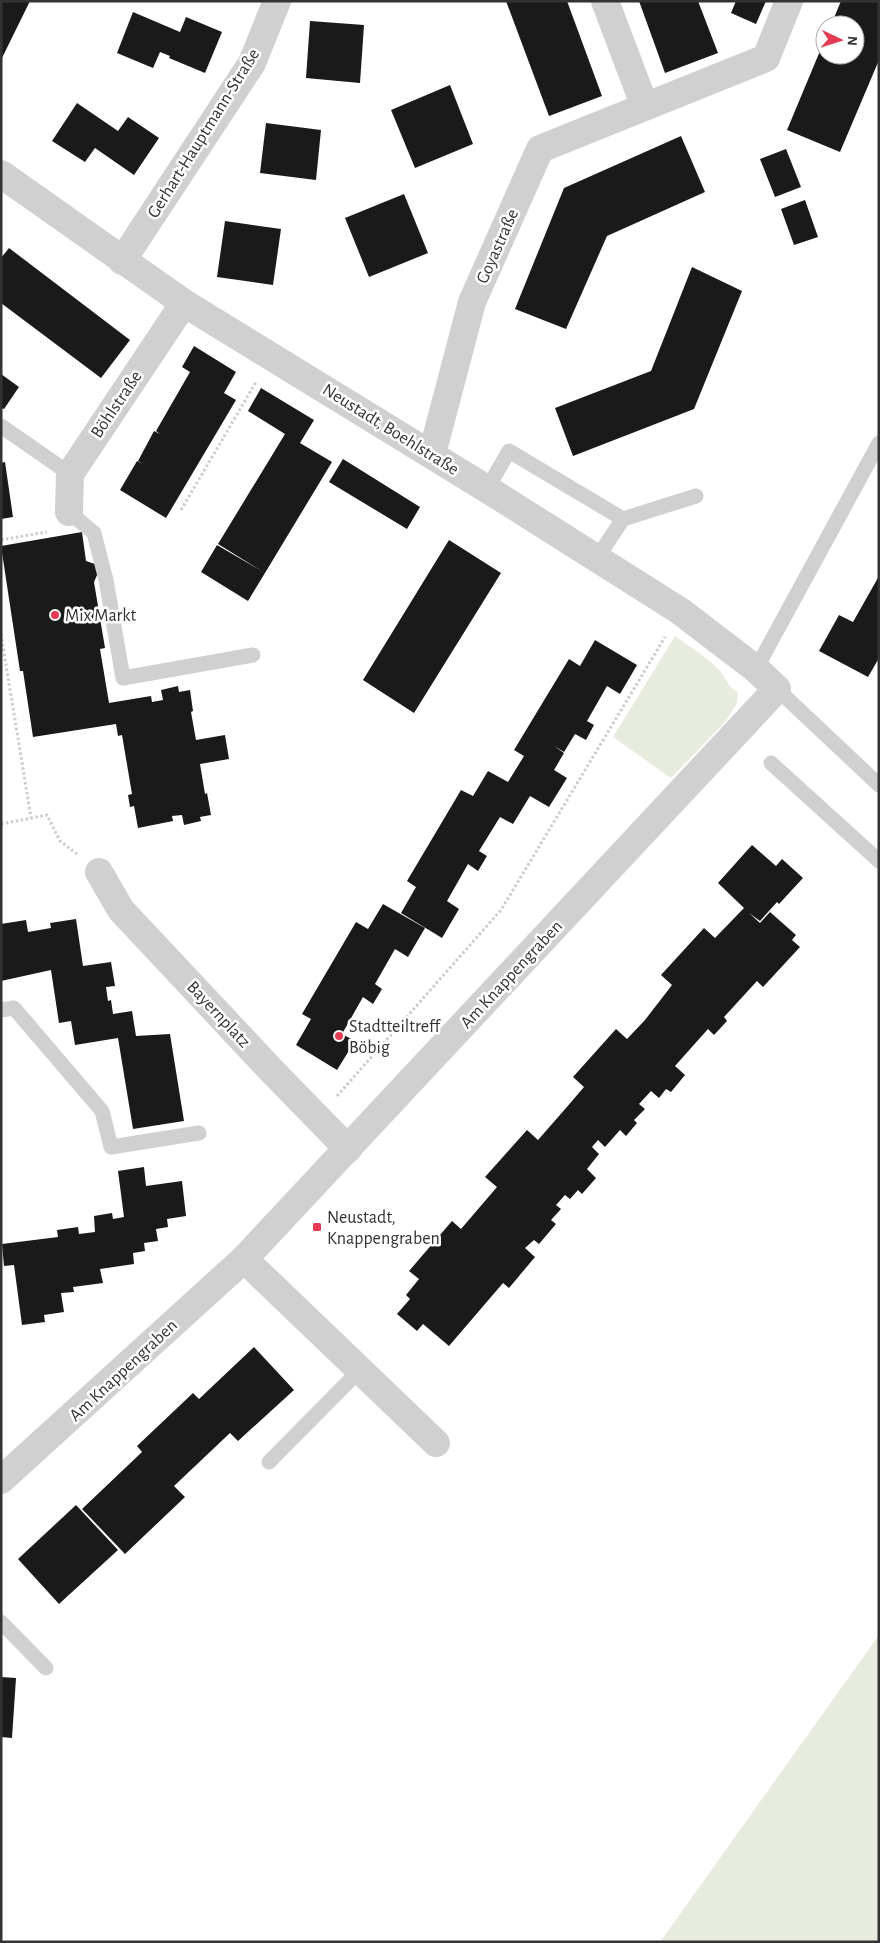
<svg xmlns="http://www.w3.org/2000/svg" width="880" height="1943" viewBox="0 0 880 1943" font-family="'Alegreya Sans',sans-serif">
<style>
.green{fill:#e7ecdf}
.building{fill:#1a1a1a}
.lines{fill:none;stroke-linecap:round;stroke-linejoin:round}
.path{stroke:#cdcdcd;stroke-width:3;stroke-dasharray:2.5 2.5;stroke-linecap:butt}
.service{stroke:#d0d0d0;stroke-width:15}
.minor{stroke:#d0d0d0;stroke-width:28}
.poi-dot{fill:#e43b53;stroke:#fff;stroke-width:2}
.labels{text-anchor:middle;stroke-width:5;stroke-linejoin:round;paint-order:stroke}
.street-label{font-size:18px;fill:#333;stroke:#fff}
.poi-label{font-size:18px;fill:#333;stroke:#fff;text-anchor:start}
</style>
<rect width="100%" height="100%" fill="#fff"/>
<path class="green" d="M675 636C690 647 707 657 720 671 726 678 729 689 738 692L737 703 726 721 671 778 613 737Z
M879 1635V1942H660Z"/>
<path class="building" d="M1 1H30L1 60Z
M506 1H567L602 96 549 116Z
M639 1H698L718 53 665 73Z
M736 1H766L756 24 731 13Z
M841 1H879V60L840 152 787 130 825 39V55H855V25H831Z
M133 12 180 32 186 17 222 32 205 73 169 58 170 56 160 52 153 68 117 53Z
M310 21 364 25 360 83 306 78Z
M450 85 473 144 415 168 391 110Z
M77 103 118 131 128 117 159 138 134 175 95 148 85 162 52 141Z
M266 123 321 130 316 180 260 173Z
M681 136 705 192 607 236 566 329 515 309 564 188Z
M786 149 801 187 775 197 760 159Z
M404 194 428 253 369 277 345 218Z
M805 200 818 237 794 245 781 209Z
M225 221 281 229 273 285 217 277Z
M9 248 130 340 101 378 1 303V258Z
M692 267 742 291 694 409 573 456 555 408 651 371Z
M194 346 236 372 224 393 236 400 166 518 120 490 137 461 143 464 138 461 154 431 160 434 156 431 190 372 182 367Z
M1 374 19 387 4 409 1 408Z
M261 388 314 420 300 443 332 462 265 573 218 544 285 434 248 411Z
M343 459 420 507 407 529 329 482Z
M5 462 13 517 1 519V463Z
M82 532 86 561 101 566 94 582 105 648 100 649 109 703 151 696 152 702 163 700 161 690 178 686 179 692 190 690 193 711 191 712 196 740 225 735 229 759 200 764 205 794 207 793 211 815 200 817 201 821 184 825 182 815 172 816 173 821 138 828 134 806 130 807 128 795 132 794 122 735 118 736 116 724 33 737 23 671H20L1 546Z
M449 540 501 573 414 713 363 680Z
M217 545 265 573 248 601 201 572Z
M879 576V658L868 677 819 651 839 615 853 622Z
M595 640 637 665 620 694 607 686 587 721 594 725 586 740 575 734 564 752 554 746 564 753 554 770 567 778 549 807 530 796 513 824 500 817 479 851 487 856 478 871 468 864 447 901 459 909 442 938 401 913 416 887 407 881 461 790 473 796 488 771 508 782 524 756 514 750 569 659 580 666Z
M752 845 776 866 782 859 803 878 779 904 777 902 760 921 749 913 760 923 770 912 796 935 792 940 800 947 763 987 757 981 724 1017 727 1021 714 1035 708 1029 675 1066 685 1075 671 1092 666 1089 659 1098 651 1091 639 1104 645 1109 634 1120 637 1123 626 1136 620 1130 605 1147 598 1140 592 1147 599 1154 587 1169 596 1178 582 1194 578 1190 570 1199 565 1195 556 1205 561 1209 551 1220 556 1224 539 1244 534 1240 525 1248 535 1257 509 1288 503 1283 449 1346 423 1324 417 1331 397 1314 410 1299 406 1295 419 1279 409 1271 452 1221 461 1229 497 1187 485 1177 527 1130 538 1140 566 1108 584 1087 573 1077 616 1029 627 1039 645 1020 672 985 661 975 704 928 715 938 744 908 718 883Z
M383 904 425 928 408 957 395 949 375 984 382 989 373 1004 363 997 342 1034 355 1041 337 1070 296 1045 311 1019 302 1014 356 922 368 929Z
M76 919 83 966 111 962 115 986 106 987 108 1001 111 1000 113 1014 132 1011 136 1036 170 1034 184 1121 133 1129 118 1038 75 1045 71 1021 59 1023 51 970 1 981V924L26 920 28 932 51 928 50 923Z
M144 1167 146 1186 182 1181 186 1216 167 1219 168 1227 156 1229 158 1241 144 1243 145 1251 133 1253 134 1264 100 1269 103 1283 73 1287 74 1292 61 1293 64 1312 44 1315 45 1322 22 1325 14 1265 4 1266 2 1244 58 1237 57 1230 78 1227 79 1234 95 1232 94 1216 112 1213 113 1219 124 1217 118 1171Z
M254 1347 294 1390 238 1441 230 1433 174 1486 185 1497 125 1554 82 1509 142 1452 137 1446 193 1393 199 1399Z
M76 1505 118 1550 59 1604 18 1559Z
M1 1677 16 1678 12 1738 1 1737Z"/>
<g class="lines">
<path class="path" d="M181 510 256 382
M1 540 47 532
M1 634 31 818
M1 824 47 815 60 841 77 854
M337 1096 501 910 665 637"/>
<path class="service" d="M1 426 70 474
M487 489 509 451 623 519 696 496
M69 512 94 533 106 580 123 678 253 655
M597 558 623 519
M756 669 879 443
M777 689 879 785
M771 763 879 861
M1 1010 14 1008 102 1111 111 1147 199 1133
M269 1462 360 1370
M1 1622 46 1668"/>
<path class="minor" d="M605 1 645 107
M1 174 184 303 487 489 680 611 756 669 777 689 244 1259 1 1480
M122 261 252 63 277 1
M432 454 472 302 540 149 766 58 789 1
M69 512 70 474 184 303
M99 872 121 910 272 1071 348 1149
M244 1259 436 1443"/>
</g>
<g class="poi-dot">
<circle cx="55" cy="615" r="5"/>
<circle cx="339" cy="1036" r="5"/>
<rect x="312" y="1222" width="10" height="10" rx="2.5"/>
</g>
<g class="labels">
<g class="street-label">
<text transform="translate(203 133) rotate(-58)" y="6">Gerhart-Hauptmann-Straße</text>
<text transform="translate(497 246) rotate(-66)" y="6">Goyastraße</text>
<text transform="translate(116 404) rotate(-56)" y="6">Böhlstraße</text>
<text transform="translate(391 429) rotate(32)" y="6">Neustadt, Boehlstraße</text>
<text transform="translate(511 974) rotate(-47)" y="6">Am Knappengraben</text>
<text transform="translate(219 1014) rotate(47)" y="6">Bayernplatz</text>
<text transform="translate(123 1370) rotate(-43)" y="6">Am Knappengraben</text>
</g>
<g class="poi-label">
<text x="65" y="621">Mix Markt</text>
<text x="349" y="1032">Stadtteiltreff<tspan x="349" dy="21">Böbig</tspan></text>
<text x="327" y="1223">Neustadt,<tspan x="327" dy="21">Knappengraben</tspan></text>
</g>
</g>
<rect width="880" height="1943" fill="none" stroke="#333333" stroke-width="5"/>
<g transform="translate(840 40) rotate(94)"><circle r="24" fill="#ffffff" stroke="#adadad"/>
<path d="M0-4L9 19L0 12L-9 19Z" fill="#e43b53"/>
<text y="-8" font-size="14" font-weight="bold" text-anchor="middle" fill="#333333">N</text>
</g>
</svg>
